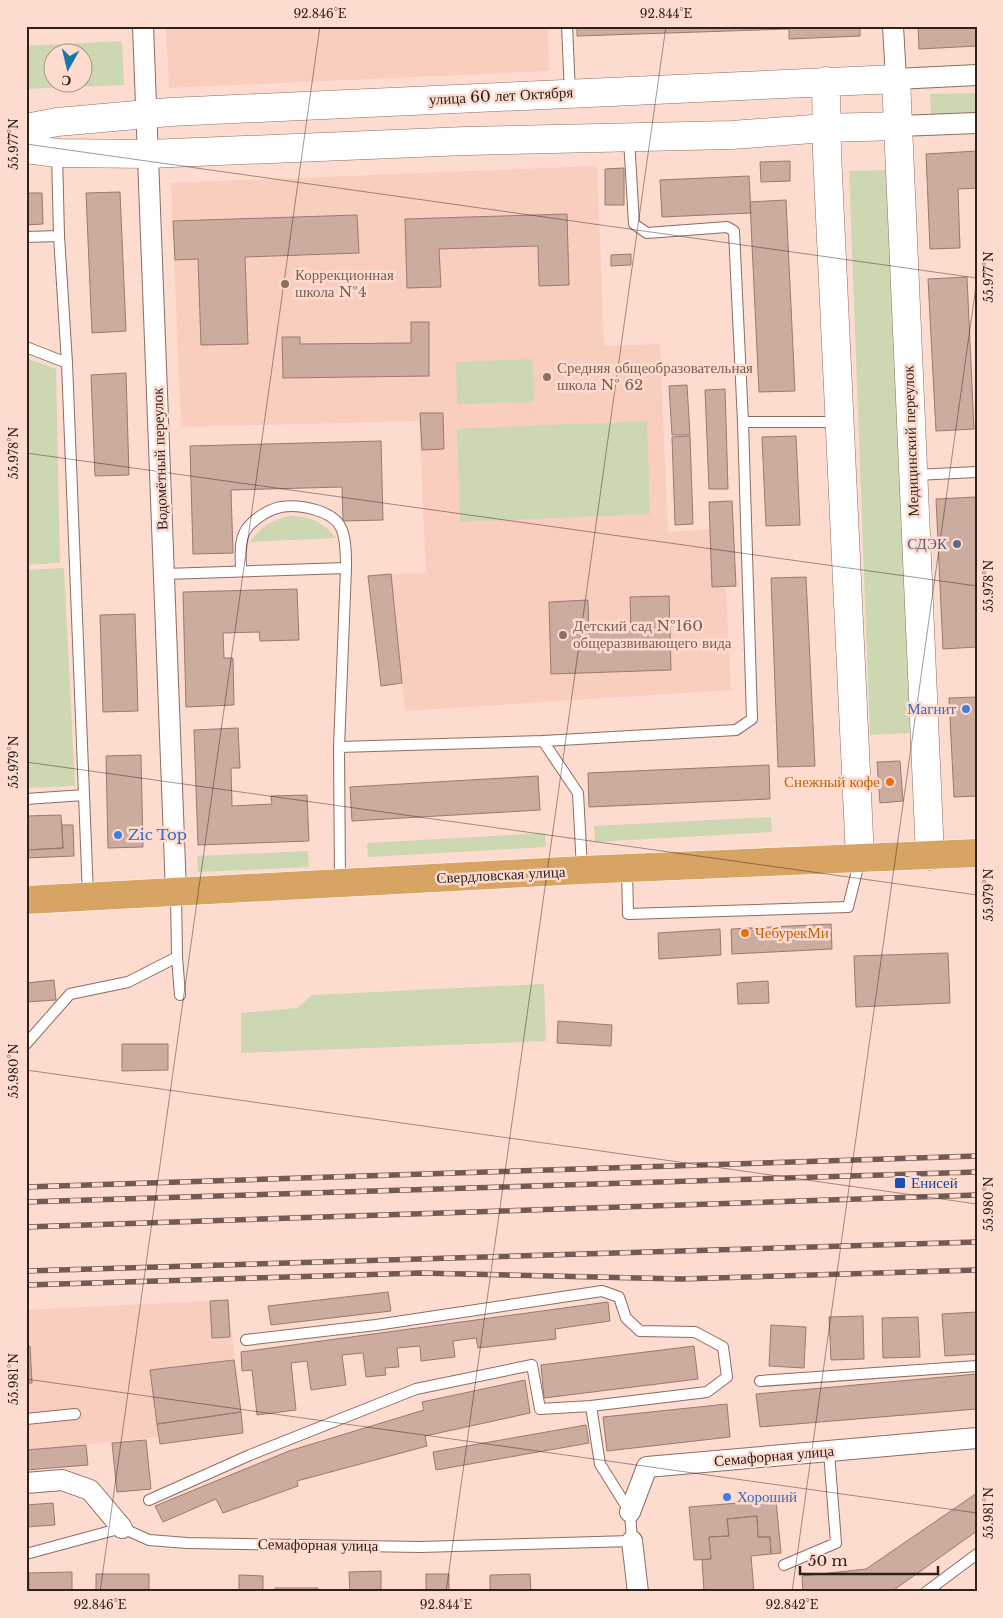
<svg xmlns="http://www.w3.org/2000/svg" width="1003" height="1618" viewBox="0 0 1003 1618" font-family="'Libre Baskerville',serif">
<style>
.built{fill:#f9cebf}
.green{fill:#cdd8b2;fill-rule:evenodd}
.building{fill:#cdaca0;stroke:#997a6f}
.lines{fill:none;stroke-linecap:round;stroke-linejoin:round}
.lane-casing{stroke:#8c6d62;stroke-width:12}
.street-casing{stroke:#8c6d62;stroke-width:22}
.secondary-casing{stroke:#8c6d62;stroke-width:29}
.highway-casing{stroke:#fff;stroke-width:29}
.lane{stroke:#fff;stroke-width:10}
.street{stroke:#fff;stroke-width:20}
.secondary{stroke:#fff;stroke-width:28}
.highway{stroke:#d8a464;stroke-width:28}
.rail-casing{stroke:#705c55;stroke-width:5.5}
.rail{stroke:#fedbcf;stroke-width:4;stroke-dasharray:11;stroke-linecap:butt}
.ticks{fill:none;stroke:#2e221d;stroke-width:1;stroke-opacity:0.45}
.education-dot{fill:#8d6e63;stroke:#fedbcf;stroke-width:2}
.service-dot{fill:#5c6f8a;stroke:#fedbcf;stroke-width:2}
.shop-dot{fill:#3f7fe0;stroke:#fedbcf;stroke-width:2}
.food-dot{fill:#e8710a;stroke:#fedbcf;stroke-width:2}
.transit-dot{fill:#1a4fb4;stroke:#fedbcf;stroke-width:2}
.labels{text-anchor:middle;stroke-width:5;stroke-linejoin:round;paint-order:stroke}
.street-label{font-size:15px;fill:#2e221d;stroke:#fedbcf}
.education-label{font-size:15px;fill:#785e54;stroke:#fedbcf;text-anchor:start}
.service-label{font-size:15px;fill:#4e5e75;stroke:#fedbcf;text-anchor:end}
.shop-label{font-size:15px;fill:#366cbe;stroke:#fedbcf;text-anchor:start}
.food-label{font-size:15px;fill:#c56008;stroke:#fedbcf;text-anchor:end}
.transit-label{font-size:15px;fill:#164399;stroke:#fedbcf;text-anchor:start}
.neatline{fill:none;stroke:#2e221d;stroke-width:2}
.ticks-label{font-size:12px;text-anchor:middle;fill:#2e221d}
</style>
<rect width="100%" height="100%" fill="#fedbcf"/>
<path class="built" d="M166 26H548L549 71 169 88Z
M597 166 604 346 660 344 668 532 710 529 726 586 731 690 405 711 391 574 426 573 419 421 181 427 171 183Z
M228 1300 241 1412 157 1424 159 1437 26 1450V1310Z"/>
<path class="green" d="M122 41 124 85 26 89V46ZM82 52V82H52V52Z
M977 93V115L931 116 930 94Z
M889 170 910 733 870 735 849 171Z
M26 358 56 369 60 563 26 565Z
M533 359 534 402 457 404 456 362Z
M647 421 650 514 460 522 457 429Z
M288 516C309 515 323 522 336 538L250 542C260 528 271 520 288 516Z
M64 568 75 786 26 788V570Z
M771 817 772 832 595 842 594 826Z
M545 833 546 847 368 857 367 843Z
M308 851 309 867 198 872 197 856Z
M544 984 546 1041 241 1053V1013L297 1008 312 995Z"/>
<path class="building" d="M577 26H789V29L577 36Z
M789 26H860V36L789 39Z
M918 26H977V46L919 49Z
M977 151V188L958 189 960 248 930 249 926 154Z
M790 161V181L761 182 760 162Z
M624 168V205H605V169Z
M749 176 751 213 662 217 660 180Z
M120 192 126 331 92 333 86 193Z
M26 193H42L43 224 26 225Z
M786 200 795 391 759 392 750 202Z
M567 214 569 285 539 286 538 246 439 249 441 287 407 288 405 219Z
M357 215 359 253 245 257 248 344 201 345 198 259 175 260 173 221Z
M631 254V265L611 266V255Z
M967 277 974 429 936 431 928 279Z
M411 322H429V376L283 378 282 337H300V344L411 343Z
M126 373 129 475 95 476 91 375Z
M687 385 690 435H672L669 386Z
M725 389 728 489H709L705 390Z
M420 413H443L444 449 422 450Z
M690 436 693 524 675 525 672 437Z
M796 436 800 525 766 526 762 437Z
M381 441 383 520 343 521 342 487 231 490 233 553 193 554 190 446Z
M976 497 977 647 943 649 936 499Z
M732 501 736 586 712 587 709 502Z
M391 574 402 683 381 686 368 576Z
M806 577 815 766 778 767 771 578Z
M297 589 299 640 260 641 259 632 223 633 224 658H233L234 705 186 707 183 592Z
M669 596 671 670 551 674 549 602 588 600 589 633 631 631 630 597Z
M135 614 138 711 103 712 100 615Z
M977 697V796L954 797 949 698Z
M238 728 240 768H231L232 806 272 804 271 796 307 795 309 841 198 845 194 730Z
M141 755 143 847 108 848 106 756Z
M900 761 903 801 880 803 877 762Z
M769 765 770 799 589 807 588 773Z
M538 776 540 810 352 821 350 787Z
M61 815 63 848 26 850V816Z
M62 825H73L74 856 26 858V850L63 848Z
M831 924 832 949 732 954 731 929Z
M720 929 721 955 659 959 658 933Z
M948 953 950 1003 856 1007 854 956Z
M54 980 56 1000 26 1002V983Z
M768 981 769 1003 738 1004 737 983Z
M558 1021 612 1025 611 1046 557 1043Z
M122 1044H168V1070L122 1071Z
M388 1292 391 1311 271 1325 268 1306Z
M228 1300 230 1337 212 1338 210 1301Z
M608 1302 610 1321 555 1329 556 1339 478 1348 476 1338 453 1341 455 1357 421 1361 420 1346 397 1348 399 1367 385 1368 386 1375 366 1377 363 1353 342 1355 346 1385 311 1390 307 1361 291 1363 296 1410 257 1415 252 1370 242 1371 241 1352Z
M977 1312V1354L945 1356 942 1314Z
M863 1316 864 1359 831 1360 829 1317Z
M918 1317 920 1357 883 1358 882 1318Z
M771 1325 806 1327 804 1368 769 1366Z
M30 1346 32 1383H26V1347Z
M694 1346 698 1379 544 1398 541 1365Z
M234 1360 241 1412 157 1424 150 1370Z
M977 1374V1409L760 1427 756 1394Z
M525 1380 530 1413 425 1436 427 1446 297 1481 298 1486 223 1513 216 1499 163 1522 155 1506 289 1451 424 1410 422 1402Z
M727 1404 730 1437 607 1451 603 1417Z
M241 1412 243 1433 160 1444 157 1424Z
M586 1425 589 1443 436 1470 433 1452Z
M146 1440 151 1489 117 1492 112 1443Z
M86 1445 88 1465 26 1470V1450Z
M977 1493V1531L891 1592H803L802 1576 866 1569Z
M776 1500 781 1553 771 1554 770 1537H758L757 1516 727 1519 729 1536 709 1537 711 1559 694 1560 689 1507Z
M53 1503 55 1525 26 1527V1505Z
M757 1516 758 1537H770L771 1554 751 1556 754 1592H704L702 1560 711 1559 709 1537 729 1536 727 1519Z
M381 1571V1592H350L349 1572Z
M72 1572V1592H29V1573Z
M96 1574H149V1592H96Z
M426 1574H449V1592H426Z
M530 1574 531 1592H490V1575Z
M239 1575 263 1576V1592H239Z
M275 1588H318V1592H275Z"/>
<g class="lines">
<defs>
<path id="lane" d="M567 26 570 93
M629 139 634 224 647 233 727 227 734 231 743 422H838
M57 153 59 236 67 363 88 896
M26 237 59 236
M26 347 67 363
M915 475 977 472
M241 571C241 557 238 539 248 527 255 518 270 509 281 507 299 504 335 510 342 530 346 541 346 555 346 568
M165 574 346 568 339 747
M26 799 84 795
M582 869 578 793 543 741 736 730 752 719 743 422
M627 869 628 914 848 907 860 859
M340 881 339 747 543 741
M176 893 177 957 180 995
M26 1044 70 994 128 982 177 957
M760 1381 977 1366
M26 1419 75 1414
M149 1500 250 1455 416 1389 532 1365 540 1409 591 1406
M26 1554 122 1528 149 1540 187 1543 420 1547 632 1541 630 1512 600 1464 591 1406 707 1392 727 1377 723 1347 695 1332 640 1331 626 1318 619 1297 602 1291 376 1325 246 1340
M784 1565 836 1543 829 1452
M926 1592 977 1554"/>
<path id="street" d="M143 26 176 892
M893 26 896 79 977 75
M899 126 977 123
M26 1483 62 1480 90 1490 122 1528
M630 1512 647 1467 977 1438
M632 1541 638 1592"/>
<path id="secondary" d="M826 81 827 153 860 858
M26 128 57 122 170 112 896 79 930 856
M26 149 57 153 148 154 466 141 732 135 826 128 899 126"/>
<path id="highway" d="M26 900 582 870 977 853"/>
</defs>
<use href="#lane" class="lane-casing"/>
<use href="#street" class="street-casing"/>
<use href="#secondary" class="secondary-casing"/>
<use href="#highway" class="highway-casing"/>
<use href="#lane" class="lane"/>
<use href="#street" class="street"/>
<use href="#secondary" class="secondary"/>
<use href="#highway" class="highway"/>
<defs>
<path id="rail" d="M26 1187 977 1156
M26 1202 977 1172
M26 1227 977 1195
M26 1271 977 1242
M26 1285 421 1273 681 1279 977 1270"/>
</defs>
<use href="#rail" class="rail-casing"/>
<use href="#rail" class="rail"/>
</g>
<path class="ticks" d="M26 144 977 278M26 453 977 586M26 762 977 895M26 1070 977 1204M26 1379 977 1513M100 1592 320 26M446 1592 666 26M792 1592 977 279"/>
<g class="education-dot">
<circle cx="285" cy="284" r="5"/>
<circle cx="547" cy="377" r="5"/>
<circle cx="563" cy="635" r="5"/>
</g>
<circle class="service-dot" cx="957" cy="544" r="5"/>
<g class="shop-dot">
<circle cx="966" cy="709" r="5"/>
<circle cx="118" cy="835" r="5"/>
<circle cx="727" cy="1497" r="5"/>
</g>
<g class="food-dot">
<circle cx="890" cy="782" r="5"/>
<circle cx="745" cy="933" r="5"/>
</g>
<rect class="transit-dot" x="894" y="1177" width="12" height="12" rx="2.5"/>
<g class="labels">
<g class="street-label">
<text transform="translate(501 96) rotate(-3)" y="5">улица 60 лет Октября</text>
<text transform="translate(911 441) rotate(-92)" y="5">Медицинский переулок</text>
<text transform="translate(160 459) rotate(-92)" y="5">Водомётный переулок</text>
<text transform="translate(501 875) rotate(-3)" y="5">Свердловская улица</text>
<text transform="translate(774 1456) rotate(-5)" y="5">Семафорная улица</text>
<text transform="translate(318 1545) rotate(1)" y="5">Семафорная улица</text>
</g>
<g class="education-label">
<text x="295" y="280">Коррекционная<tspan x="295" dy="17">школа №4</tspan></text>
<text x="557" y="373">Средняя общеобразовательная<tspan x="557" dy="17">школа № 62</tspan></text>
<text x="573" y="631">Детский сад №160<tspan x="573" dy="17">общеразвивающего вида</tspan></text>
</g>
<g class="service-label">
<text x="947" y="549">СДЭК</text>
</g>
<g class="shop-label">
<text x="956" y="714" text-anchor="end">Магнит</text>
<text x="128" y="840">Zic Top</text>
<text x="737" y="1502">Хороший</text>
</g>
<g class="food-label">
<text x="880" y="787">Снежный кофе</text>
<text x="755" y="938" text-anchor="start">ЧебурекМи</text>
</g>
<g class="transit-label">
<text x="911" y="1188">Енисей</text>
</g>
</g>
<rect width="1003" height="1618" fill="none" stroke="#fedbcf" stroke-width="55"/>
<g transform="translate(68 68) rotate(188)"><circle r="24" fill="#fedbcf" stroke="#ab9188"/>
<path d="M0-4L9 19L0 12L-9 19Z" fill="#1877a4"/>
<text y="-8" font-size="14" font-weight="bold" text-anchor="middle" fill="#2e221d">С</text>
</g>
<path d="M800 1566v8h138v-8" fill="none" stroke="#2e221d" stroke-width="2.5"/>
<text x="808" y="1566" font-size="15" fill="#2e221d" stroke="#fedbcf" stroke-width="4" paint-order="stroke">50 m</text>
<rect x="28" y="28" width="948" height="1562" class="neatline"/>
<g class="ticks-label">
<text x="320" y="18">92.846°E</text>
<text x="666" y="18">92.844°E</text>
<text transform="translate(14 144) rotate(-90)" y="4">55.977°N</text>
<text transform="translate(989 277) rotate(-90)" y="4">55.977°N</text>
<text transform="translate(14 453) rotate(-90)" y="4">55.978°N</text>
<text transform="translate(989 586) rotate(-90)" y="4">55.978°N</text>
<text transform="translate(14 762) rotate(-90)" y="4">55.979°N</text>
<text transform="translate(989 895) rotate(-90)" y="4">55.979°N</text>
<text transform="translate(14 1071) rotate(-90)" y="4">55.980°N</text>
<text transform="translate(989 1204) rotate(-90)" y="4">55.980°N</text>
<text transform="translate(14 1379) rotate(-90)" y="4">55.981°N</text>
<text transform="translate(989 1513) rotate(-90)" y="4">55.981°N</text>
<text x="100" y="1609">92.846°E</text>
<text x="446" y="1609">92.844°E</text>
<text x="792" y="1609">92.842°E</text>
</g>
</svg>
